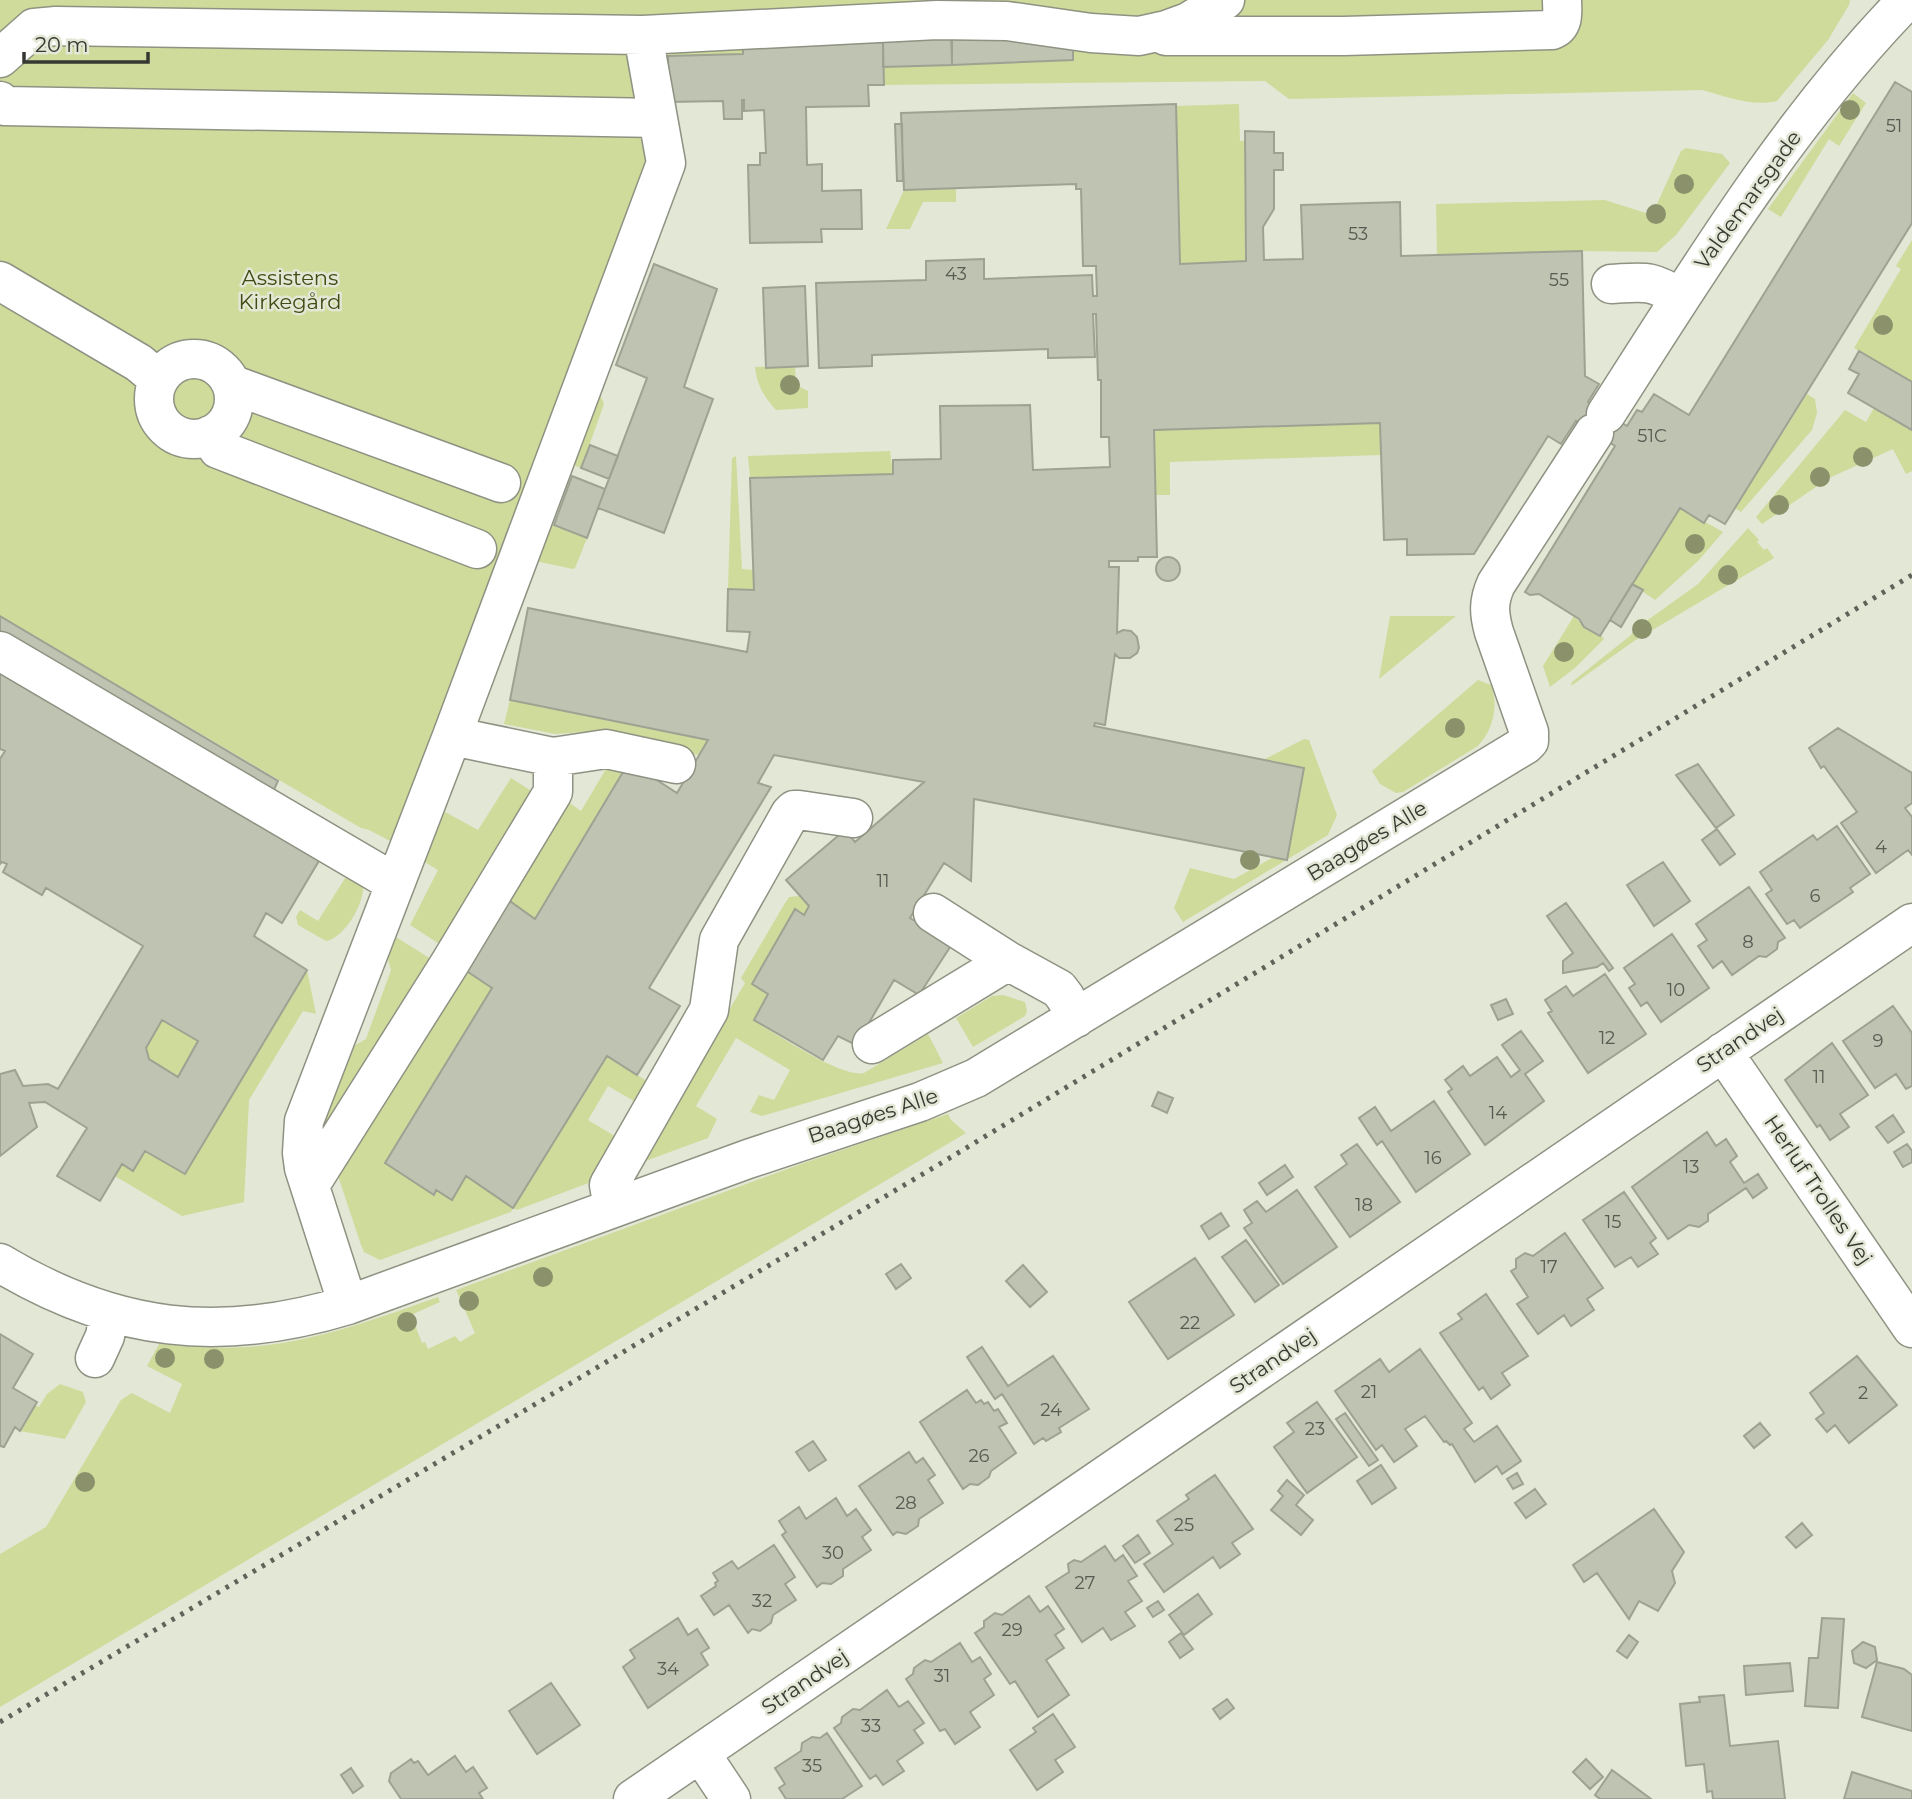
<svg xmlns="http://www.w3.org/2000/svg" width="1912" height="1799" viewBox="0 0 1912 1799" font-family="Montserrat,sans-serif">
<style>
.green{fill:#cedb9b}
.building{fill:#bfc3b2;stroke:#9ea292;stroke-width:2;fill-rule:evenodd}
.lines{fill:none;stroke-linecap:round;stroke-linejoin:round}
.minor-casing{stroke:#8e9282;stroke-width:41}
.minor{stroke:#fff;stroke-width:38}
.rail{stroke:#606359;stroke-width:5;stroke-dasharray:3.5 7;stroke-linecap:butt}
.tree{fill:#8b916b}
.labels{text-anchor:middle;stroke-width:5;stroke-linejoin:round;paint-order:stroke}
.number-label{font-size:18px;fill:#585b51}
.street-label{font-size:21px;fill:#363831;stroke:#e3e7d6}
.park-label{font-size:21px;fill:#434b14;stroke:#e3e7d6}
</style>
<rect width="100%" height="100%" fill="#e3e7d6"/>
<path class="green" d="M0 0H1850L1849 5 1828 40 1777 101C1751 107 1726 96 1702 90L1289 99 1265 81 884 85 883 67 1073 60 1072 45 1046 35 743 46V54L669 102 392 842 369 830 361 828 0 616Z
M1853 93 1866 103 1839 146 1829 139 1781 217 1768 209Z
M1239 104 1240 141H1245L1246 261 1180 264 1176 106Z
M1686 148 1722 154 1730 163 1676 235 1657 252 1582 251 1437 255 1436 204 1605 200 1652 215 1681 151Z
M956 188V202H923L910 229H886L904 190Z
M1912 240V382L1854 348 1901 269 1896 266Z
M795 366 796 385 808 391V408L776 410C764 397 757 385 755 367Z
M600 394 604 404 581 468 565 462Z
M1807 394 1815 399 1817 413 1812 430 1741 512 1735 508Z
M1874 408 1912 430V471L1906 474 1893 449 1829 478 1762 524 1756 517 1845 410 1866 422Z
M1380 423 1381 455 1170 462V495H1156L1154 430Z
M890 451 893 474 750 478 748 456Z
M736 456 742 569 754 570V590L728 589 732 458Z
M1680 508 1723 532 1698 561 1655 600 1632 584Z
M545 520 587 538 575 568 573 569 540 562 535 558Z
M1748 528 1759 540 1757 542 1764 550 1767 548 1774 558 1634 641 1571 686 1572 682 1631 635 1634 630 1698 584Z
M1390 616H1456L1379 679Z
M1574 616 1584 627 1601 635 1604 639 1575 668 1550 687 1543 666Z
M1478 680 1491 685C1499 706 1493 730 1478 746L1403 792 1396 793 1380 784 1372 771Z
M510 700 708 740 699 755 583 732 555 734 504 724Z
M1304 739 1309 740 1337 815 1328 835 1183 922 1174 908 1190 868 1234 879 1274 857 1304 768 1263 760Z
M609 764 622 773 535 919 504 897 564 799 581 811Z
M511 778 536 794 444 947 410 925 438 870 418 858 438 808 478 830Z
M349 872 363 883C366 901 345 938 326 941L298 925 296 917 300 910 318 921Z
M800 896 809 906 754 1021C777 1034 841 1078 864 1073L928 1034 943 1063 762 1116 750 1112 759 1095 774 1100 790 1070 736 1038 696 1106 717 1119 708 1138 640 1163 745 983 741 978 785 903 789 897Z
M391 934 431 959 325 1132 321 1126 347 1050 366 1039 391 970 385 949Z
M462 968 492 988 386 1163 433 1195 436 1190 452 1200 466 1176 607 1056 650 1083 639 1104 608 1086 588 1120 618 1138 591 1182 517 1210 513 1208 511 1212 380 1260 364 1252 361 1245 337 1173Z
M307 970 316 1014 303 1011 249 1100 244 1202 182 1216 115 1176 122 1164 133 1171 145 1151 185 1174Z
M1003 995 1025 1002 1027 1011 1025 1016 973 1047 956 1018 992 996Z
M162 1020 198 1041 178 1077 149 1059 146 1048Z
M948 1114 951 1120 966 1133 0 1707V1554L46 1527 121 1400 132 1393 170 1413 182 1384 147 1366 159 1344C188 1347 217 1349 246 1347 313 1343 375 1319 438 1297L440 1302 411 1315 422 1343 425 1342 428 1349 455 1336 460 1342 475 1333 456 1290 804 1163Z
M60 1384 83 1392 86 1402 65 1439 20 1431 35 1405 39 1407 47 1394Z"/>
<path class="building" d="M951 30 952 65 883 67V42Z
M1046 35 1073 44V60L952 65V37Z
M883 42 884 85H868L869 106 806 107 807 165 822 164V191L861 190 862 229H821L822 242 750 243 748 165H760V153H766L764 110 744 111V100H742V119H724L723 101 669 102 668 56 743 54V45Z
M1895 82 1912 92V223L1725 524 1709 515 1704 523 1680 508 1600 636 1584 627 1579 619 1539 594 1530 595 1525 592 1615 446 1576 421 1561 444 1548 436 1474 554 1407 555V539L1384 540 1380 423 1154 430 1157 557H1138V561H1109V567H1119L1117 633 1123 630 1131 631 1137 637 1139 648 1137 653 1130 658H1119L1115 654 1105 725 1095 723 1094 726 1304 768 1287 860 974 799 971 881 944 863 910 918 952 944 919 995 894 980 856 1045 838 1036 823 1060 754 1020 768 994 752 984 795 909 804 915 809 906 786 880 845 830 855 842 924 782 774 755 758 783 771 787 649 988 680 1006 637 1075 607 1056 513 1208 466 1176 452 1200 436 1190 434 1195 385 1163 492 988 462 968 504 897 535 919 629 762 677 793 708 740 510 700 528 608 747 652 750 632 727 631 728 589 754 590 750 478 893 474V460L941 459 940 406 1030 405 1033 470 1110 467 1109 437H1101V380H1098L1096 314H1093L1095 357 1048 358V349L872 355V366L819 368 816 283 926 280V261L984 259V279L1092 275 1093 296H1097L1096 266H1083L1081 189H1076V184L904 190 901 113 1176 104 1180 264 1246 261 1245 131 1274 132V153H1283V170H1274V209L1263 227 1264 260 1303 259 1301 205 1400 202 1401 256 1582 251 1585 376 1599 384 1588 402 1627 426 1637 410 1642 412 1654 394 1689 415Z
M895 124H902L903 181H897Z
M654 264 717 289 684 387 713 399 664 533 598 508 647 378 616 365Z
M805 286 808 366 766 368 763 288Z
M1859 351 1912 382V430L1848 393 1859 374 1849 369Z
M590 445 618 456 609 479 581 468Z
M572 476 605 489 587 538 554 525Z
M1156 569a12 12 0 1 1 24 0a12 12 0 1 1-24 0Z
M1632 584 1643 590 1621 627 1610 620Z
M0 616 278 781 272 794 0 632Z
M0 663 323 854 282 923 266 913 254 936 307 970 185 1174 145 1151 133 1171 122 1164 100 1201 57 1176 87 1128 45 1102 29 1103 37 1127 0 1156V1074L15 1070 23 1086 48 1084 58 1089 143 946 46 888 42 895 3 872 7 864 2 862 0 864V759L5 751 0 749ZM162 1020 198 1041 178 1077 149 1059 146 1048Z
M1838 728 1912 773V803L1905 808 1912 817V855L1908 850 1876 873 1841 823 1857 812 1824 766 1821 768 1809 748Z
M1698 764 1734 815 1716 828 1676 775Z
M1837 826 1870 874 1850 888 1853 892 1800 928 1794 920 1787 924 1766 894 1772 890 1760 872 1813 835 1817 840Z
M1717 829 1735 854 1720 865 1702 840Z
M1663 862 1690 901 1654 926 1627 885Z
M1749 887 1785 938 1778 942 1777 949 1766 957 1759 956 1732 975 1722 961 1713 968 1698 946 1707 940 1696 924Z
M1566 903 1613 968 1609 971 1603 963 1597 967 1563 973V961L1573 953 1547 916Z
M1672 934 1709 988 1661 1022 1647 1002 1641 1006 1629 988 1635 984 1624 968Z
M1605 974 1646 1034 1588 1073 1548 1013 1552 1011 1545 1000 1566 986 1573 996Z
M1506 999 1513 1014 1498 1020 1491 1005Z
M1893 1006 1912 1033V1086L1906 1089 1896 1074 1875 1088 1843 1041Z
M1521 1031 1543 1061 1525 1074 1544 1101 1485 1145 1448 1092 1452 1089 1445 1080 1463 1066 1470 1076 1497 1057 1511 1077 1520 1070 1502 1045Z
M1832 1043 1868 1095 1840 1114 1849 1127 1830 1140 1820 1125 1817 1127 1785 1080Z
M1158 1092 1173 1098 1167 1113 1152 1106Z
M1434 1101 1470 1154 1416 1192 1382 1141 1377 1145 1359 1118 1375 1107 1391 1131Z
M1893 1115 1904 1132 1888 1143 1876 1127Z
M1707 1132 1716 1146 1726 1139 1737 1156 1730 1162 1744 1183 1758 1174 1767 1188 1753 1198 1746 1188 1708 1214V1221L1699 1227 1689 1225 1668 1239 1632 1187Z
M1357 1144 1400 1202 1350 1237 1315 1187 1347 1164 1341 1155Z
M1907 1144 1912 1151V1162L1903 1167 1894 1152Z
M1285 1165 1293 1177 1267 1195 1259 1183Z
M1297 1190 1337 1247 1283 1284 1244 1228 1252 1223 1244 1210 1257 1201 1266 1212Z
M1624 1192 1656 1238 1650 1243 1658 1254 1638 1267 1631 1257 1615 1267 1583 1220Z
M1221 1213 1229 1226 1209 1239 1201 1226Z
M1565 1233 1603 1288 1587 1299 1594 1310 1571 1326 1564 1315 1538 1334 1517 1304 1528 1297 1511 1271 1516 1268V1259L1525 1253 1533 1256Z
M1246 1240 1279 1285 1255 1302 1222 1257Z
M1195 1258 1234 1315 1168 1359 1129 1302Z
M901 1264 911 1278 896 1289 886 1274Z
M1023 1265 1047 1292 1030 1307 1006 1281Z
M1486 1294 1528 1356 1502 1373 1510 1385 1491 1399 1483 1387 1479 1390 1440 1333 1462 1319 1458 1314Z
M0 1334 33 1354 13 1388 37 1402 20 1431 15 1427 4 1447 0 1446Z
M982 1347 1008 1386 1053 1356 1089 1409 1059 1428 1061 1432 1046 1441 1043 1438 1034 1444 1002 1394 995 1399 967 1357Z
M1420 1349 1472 1423 1464 1429 1474 1442 1497 1426 1521 1461 1502 1474 1497 1466 1475 1482 1452 1444 1450 1445 1446 1441 1444 1442 1425 1416 1405 1429 1417 1446 1394 1462 1382 1445 1376 1450 1335 1391 1380 1359 1389 1372Z
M1857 1356 1897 1405 1849 1443 1835 1425 1827 1432 1816 1419 1824 1413 1810 1393Z
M967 1390 976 1403 981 1400 984 1404 988 1402 994 1411 998 1409 1007 1423 999 1427 1016 1453 991 1471 989 1477 978 1485 970 1484 963 1489 920 1422Z
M1317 1402 1357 1457 1307 1493 1274 1447 1294 1432 1287 1423Z
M1345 1413 1378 1460 1369 1466 1336 1419Z
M1760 1423 1770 1435 1754 1448 1744 1436Z
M813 1441 826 1460 809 1471 796 1452Z
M909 1452 916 1463 923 1458 935 1475 928 1480 943 1503 919 1519 918 1526 906 1534 897 1532 893 1535 859 1486Z
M1381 1465 1396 1488 1372 1504 1357 1481Z
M1517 1473 1523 1484 1513 1489 1507 1479Z
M1215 1475 1253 1529 1232 1543 1240 1554 1220 1568 1213 1557 1164 1592 1144 1564 1173 1544 1157 1521 1189 1499 1186 1495Z
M1287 1480 1304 1495 1296 1505 1313 1520 1301 1535 1271 1510 1283 1496 1278 1491Z
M1535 1489 1546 1504 1526 1518 1515 1503Z
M836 1498 847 1516 856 1509 871 1530 862 1537 871 1550 843 1569V1576L831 1584 822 1583 817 1587 782 1535 786 1532 779 1521 799 1507 806 1519Z
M1654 1509 1684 1552 1672 1571 1675 1583 1658 1611 1639 1601 1629 1619 1597 1573 1584 1582 1573 1565Z
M1802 1523 1812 1535 1796 1548 1786 1537Z
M1138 1535 1150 1553 1135 1563 1123 1546Z
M774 1545 795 1577 785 1584 796 1600 773 1615 771 1623 760 1631 752 1629 748 1633 729 1605 714 1615 701 1596 716 1586 715 1583 718 1581 713 1573 732 1561 738 1569Z
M1105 1546 1115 1561 1123 1555 1137 1576 1128 1581 1142 1601 1125 1612 1135 1626 1111 1640 1103 1628 1082 1642 1046 1587 1069 1572 1068 1564 1074 1560 1081 1562Z
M1198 1594 1212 1614 1184 1635 1169 1615Z
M1029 1596 1040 1612 1048 1606 1064 1629 1055 1635 1064 1648 1046 1660 1069 1695 1038 1717 1015 1681 1010 1684 975 1633 984 1627V1621L995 1613 1002 1615Z
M1158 1601 1164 1610 1153 1617 1147 1608Z
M678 1618 688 1635 697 1629 709 1648 701 1653 708 1665 648 1708 623 1667 635 1658 630 1650Z
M1822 1618 1844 1619 1838 1708 1805 1706 1809 1658H1818Z
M1181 1633 1193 1649 1180 1658 1169 1642Z
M1629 1635 1638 1642 1627 1658 1617 1651Z
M1863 1642 1875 1647 1877 1660 1866 1668 1854 1663 1852 1651Z
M960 1643 972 1662 980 1657 991 1674 984 1679 994 1695 970 1712 980 1727 955 1744 945 1729 940 1731 906 1679 913 1674 914 1668 925 1660 931 1662Z
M1877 1662 1904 1669 1912 1675V1731L1862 1717Z
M1790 1663 1793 1691 1746 1695 1744 1666Z
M551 1683 580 1725 537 1754 509 1711Z
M887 1690 899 1707 908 1701 924 1723 914 1730 923 1743 897 1761 904 1771 883 1785 876 1775 870 1779 834 1728 841 1723 842 1717 853 1709 860 1710Z
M1724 1695 1730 1746 1778 1741 1785 1799H1713L1712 1791 1707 1792 1704 1764 1686 1766 1680 1704 1700 1702 1699 1697Z
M1227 1699 1234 1708 1220 1719 1213 1709Z
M1053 1714 1075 1747 1055 1760 1063 1772 1037 1790 1010 1750 1036 1732 1033 1728Z
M827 1733 862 1786 842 1799H786L779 1788 785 1784 775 1768 801 1751 802 1743 812 1737 820 1738Z
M455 1756 466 1772 473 1767 487 1788 479 1793 483 1799H401L389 1781 391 1773 411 1759 414 1763 418 1761 428 1775Z
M1586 1759 1603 1777 1590 1789 1573 1772Z
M351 1768 363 1786 353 1793 341 1775Z
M1612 1770 1651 1799H1600L1595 1795Z
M1852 1772 1912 1791V1799H1844Z"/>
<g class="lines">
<defs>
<path id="minor" d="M1166 36H1344L1552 30C1565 25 1562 11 1562 0
M0 58 34 28 56 26 643 35 937 20 1007 21 1091 33 1139 36 1166 30 1188 22 1225 0
M0 101 4 106 658 118
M0 281 139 363 158 379
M1611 284C1645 282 1650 279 1680 298
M154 399a40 40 0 1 1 80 0a40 40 0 1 1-80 0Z
M231 384 501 483
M1606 414C1698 271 1788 122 1907 0
M210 435 218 449 477 549
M0 651 395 883
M452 736 553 757 606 749 676 764
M933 913 1008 961 1059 989 1065 997 1076 1018
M872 1044 1008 961
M1723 1052 1912 1328
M310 1185 450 963 553 792V757
M613 1208 609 1185 709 1010 719 940 790 814 794 810H799L853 818
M0 1263C115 1332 220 1344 348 1305L748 1159 920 1102 976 1078 1525 745 1529 741V732L1494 632C1489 614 1488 602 1496 584L1594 433
M348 1305 304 1168 302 1153 304 1121 452 736 666 163 643 35
M95 1358 105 1336 109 1313
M701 1754 731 1799
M633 1799 1912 923"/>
</defs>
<use href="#minor" class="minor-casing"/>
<use href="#minor" class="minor"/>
<path class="rail" d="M0 1722 938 1165 1912 575"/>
</g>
<g class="tree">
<circle cx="1850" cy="110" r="10"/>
<circle cx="1684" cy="184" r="10"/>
<circle cx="1656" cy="214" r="10"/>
<circle cx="1883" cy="325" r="10"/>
<circle cx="790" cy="385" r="10"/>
<circle cx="1863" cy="457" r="10"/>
<circle cx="1820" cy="477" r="10"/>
<circle cx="1779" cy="505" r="10"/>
<circle cx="1695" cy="544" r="10"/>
<circle cx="1728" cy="575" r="10"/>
<circle cx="1642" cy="629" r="10"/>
<circle cx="1564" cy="652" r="10"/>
<circle cx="1455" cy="728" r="10"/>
<circle cx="1250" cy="860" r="10"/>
<circle cx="543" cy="1277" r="10"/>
<circle cx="469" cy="1301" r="10"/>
<circle cx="407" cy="1322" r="10"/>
<circle cx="165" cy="1358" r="10"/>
<circle cx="214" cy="1359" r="10"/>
<circle cx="85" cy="1482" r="10"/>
</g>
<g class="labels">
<g class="number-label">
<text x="1894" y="132">51</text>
<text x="1358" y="240">53</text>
<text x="956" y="280">43</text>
<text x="1559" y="286">55</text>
<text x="1652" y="442">51C</text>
<text x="1881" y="853">4</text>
<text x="883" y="887">11</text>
<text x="1815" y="902">6</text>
<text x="1748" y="948">8</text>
<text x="1676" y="996">10</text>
<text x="1607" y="1044">12</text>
<text x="1878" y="1047">9</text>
<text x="1819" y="1083">11</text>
<text x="1498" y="1119">14</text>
<text x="1433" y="1164">16</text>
<text x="1691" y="1173">13</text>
<text x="1364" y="1211">18</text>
<text x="1613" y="1228">15</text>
<text x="1549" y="1273">17</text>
<text x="1190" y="1329">22</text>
<text x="1369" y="1398">21</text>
<text x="1863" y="1399">2</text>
<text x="1051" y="1416">24</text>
<text x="1315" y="1435">23</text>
<text x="979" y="1462">26</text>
<text x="906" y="1509">28</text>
<text x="1184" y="1531">25</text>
<text x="833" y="1559">30</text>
<text x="1085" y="1589">27</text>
<text x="762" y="1607">32</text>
<text x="1012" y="1636">29</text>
<text x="668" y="1675">34</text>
<text x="942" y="1682">31</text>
<text x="871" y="1732">33</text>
<text x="812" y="1772">35</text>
</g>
<g class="street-label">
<text transform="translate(1748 200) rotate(-54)" y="7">Valdemarsgade</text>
<text transform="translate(1367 841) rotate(-31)" y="7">Baagøes Alle</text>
<text transform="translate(1740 1040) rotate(-34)" y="7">Strandvej</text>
<text transform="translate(873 1116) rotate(-18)" y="7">Baagøes Alle</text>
<text transform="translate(1818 1190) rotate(56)" y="7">Herluf Trolles Vej</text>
<text transform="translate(1273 1361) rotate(-34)" y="7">Strandvej</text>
<text transform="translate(805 1682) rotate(-34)" y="7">Strandvej</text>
</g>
<g class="park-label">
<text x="290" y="285">Assistens<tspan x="290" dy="24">Kirkegård</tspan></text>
</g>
</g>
<path d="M24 52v10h124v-10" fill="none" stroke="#363831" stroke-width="3.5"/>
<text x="35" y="52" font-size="21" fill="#363831" stroke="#e3e7d6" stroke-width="5" paint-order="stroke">20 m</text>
</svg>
